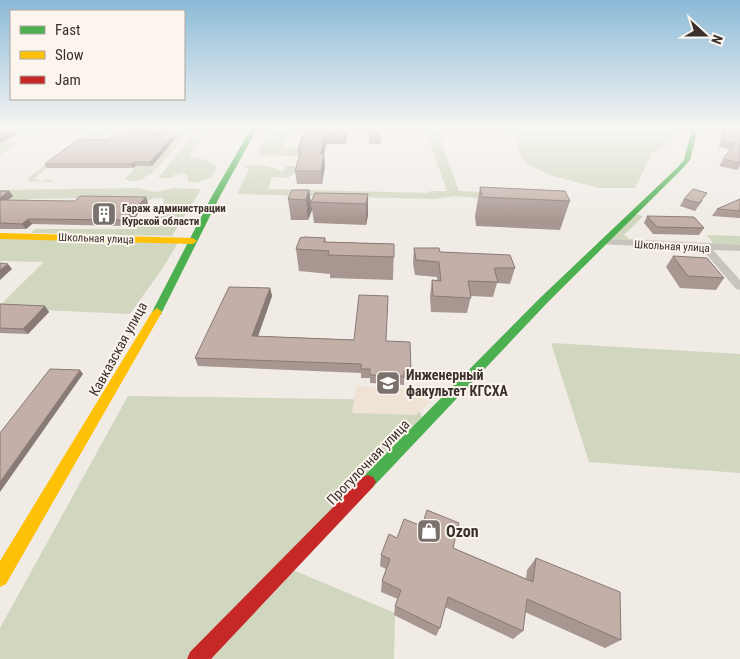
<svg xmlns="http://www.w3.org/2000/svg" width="740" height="659" viewBox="0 0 740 659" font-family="'Roboto Condensed',sans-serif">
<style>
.green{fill:#d1d6bf}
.plaza{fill:#eee3d5}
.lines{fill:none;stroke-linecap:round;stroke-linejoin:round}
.street{fill:#c9c3be;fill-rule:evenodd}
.fast{fill:#4caf50;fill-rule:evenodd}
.slow{fill:#ffc107;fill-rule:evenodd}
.jam{fill:#c62828;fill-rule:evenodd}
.wall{fill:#a89690}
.shaded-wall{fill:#887a75}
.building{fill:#c3afa7;stroke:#887a75}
.labels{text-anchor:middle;stroke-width:4;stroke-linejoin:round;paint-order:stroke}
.far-poi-label{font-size:11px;font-weight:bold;fill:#3b302b;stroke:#fbf5ee;text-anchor:start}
.far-street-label{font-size:11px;fill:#3b302b;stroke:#fbf5ee}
.street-label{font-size:14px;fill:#3b302b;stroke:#fbf5ee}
.poi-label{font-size:14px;font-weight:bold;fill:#3b302b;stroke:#fbf5ee;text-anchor:start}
.near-poi-label{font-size:16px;font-weight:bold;fill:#3b302b;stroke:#fbf5ee;text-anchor:start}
</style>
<rect width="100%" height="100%" fill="#f0ebe5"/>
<path class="green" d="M23 129 21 131 44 129 27 137H13L8 141H22L0 155V130Z
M269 129H291L283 148 287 149 289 146 305 147 299 156 250 155 258 154Z
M425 129 439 131 444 140 441 142 459 191 481 192 479 198 454 196 434 199 237 194 249 169 244 167C259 163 270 166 283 172L286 166H297L295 173 288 178 272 177 268 189 428 193 431 191H447Z
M520 129H670L680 137 652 153 635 188H599L549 175 526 163 520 153 516 134Z
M96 130 110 131C86 151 57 157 34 179L41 181 54 179 50 182 29 181 28 178 87 133Z
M203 130 205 133 189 156 205 160 217 167 211 178 195 183 188 181 187 175 183 173 174 175 172 178H158L191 137H197Z
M174 131 187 132C175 146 146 192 125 179L166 133Z
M137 188 155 192 173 188 199 189 200 191 172 236 31 233 35 229H135L141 223 152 218 164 203 163 198H154L145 202 83 198 30 199 12 206 0 196V190Z
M632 213 643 216 624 235 629 239 713 243 707 235 740 236V248L603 239Z
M0 236 179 241 164 266 130 314 0 308V305L44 262 0 261Z
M551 343 740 354V473L589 462Z
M128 396 403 400 419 408 422 418 186 659H0V628Z
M293 570 395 613 394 659H209Z"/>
<path class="plaza" d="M356 386 425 389 432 400 416 415 352 413Z"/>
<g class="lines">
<path class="street" d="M603 239 740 245V251L713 250 740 280V290L736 289 702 249 600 244 598 242Z"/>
<path class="fast" d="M251 129H257L220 196 162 312 161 315H153L152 312 212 196Z
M692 129H698L690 160 681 170 548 302 373 487 368 489 363 487 360 482 363 477 540 298 677 168 684 160Z"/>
<path class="slow" d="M0 233 193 238 197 241 193 244 0 239Z
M157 308 162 312 6 584 0 587V561L152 312Z"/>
<path class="jam" d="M368 475 373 477 376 482 373 487 211 659H187L190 652 363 477Z"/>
</g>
<path class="wall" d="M0 129H31L28 131H21Z
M133 129H165L159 135H174L175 139 152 166H136L133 168H47L45 164 108 140 125 136Z
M305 129H347L346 144H326L324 154 325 166 322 184H297L295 171 299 158 298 151Z
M369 129H381V144H369Z
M723 129H740V166L737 170 719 166 730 149 719 147Z
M480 187 570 201 560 230 476 226 475 216Z
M309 190 312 210 308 220H291L288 199Z
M0 191H9L13 196 8 200 148 203 127 226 32 224 26 229H0Z
M368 194V215L366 225 314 223 311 202Z
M684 199 703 200 695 211 680 206Z
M740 199V218L712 216 717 209Z
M647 216 704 228 699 235 653 234 644 223Z
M325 238 326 242 394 244 393 280 330 278V274L299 271 296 249Z
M414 248 440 252 515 268 510 284 497 283 493 297 471 296 467 313 431 312 430 296 432 280H437V277L415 275 413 263Z
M673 256 724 278 716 290 680 288 666 267Z
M270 288 272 296 258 336 386 341 411 371 410 379H404V385L370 383V378H361V373L198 366 195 358Z
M0 304 45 306 49 312 28 334 0 333Z
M397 538 453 548 526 579 527 570 536 558 621 640 605 648 525 612 523 631 513 639 445 607 440 628 436 636 394 615 395 606 398 599 381 592 382 581 386 569 380 566 381 555Z"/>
<path class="shaded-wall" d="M11 129H20L21 131 0 143V135Z
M161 129H165L156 139 154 135Z
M346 129H347L346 144 345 132Z
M325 133 326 144 323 160 324 154 325 166 322 184 321 171V154Z
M174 135 175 139 152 166 150 162Z
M134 162 136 166 133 168 132 164Z
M309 190 312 210 308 220 306 200Z
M9 191 13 196 2 205 0 202V198Z
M368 194V215L366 225V204Z
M146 197 148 203 127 226 124 220Z
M28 219 32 224 26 229 22 224Z
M8 264 12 269 0 280V270Z
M270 288 272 296 255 345 252 336Z
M45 306 49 312 28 334 23 329Z
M80 370 83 374 0 492V482Z"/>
<path class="building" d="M0 129H11L0 135Z
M133 129H161L154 135H174L150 162H134L132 164H45L77 140H108L113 136H125Z
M305 129H346L345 132 325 133 321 154H324L321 171H295L301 151H298Z
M725 129H740V163L723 159 735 143 722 141Z
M480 187 565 191 570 201 482 197Z
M693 189 707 193 699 203 684 199Z
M292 190H309L306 200 288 199Z
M0 191H9L0 198Z
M315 193 368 194 366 204 311 202Z
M80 196 146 197 124 220 28 219 22 224 0 223V200L75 201Z
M740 199V211L717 209Z
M647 216 694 217 704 228 657 227Z
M305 237 325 238 324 242 394 244V257L328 255 329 251 296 249 300 238Z
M414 248H439L440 252 510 255 515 268H494L498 282 468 281 471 298 433 296 432 280 441 281 439 262 416 260Z
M673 256 707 258 724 278 688 276Z
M0 263 8 264 0 270Z
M229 287 270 288 252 336 354 340 359 295 388 296 386 341 410 342 411 371H404V376L370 375V369H361V364L195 358Z
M0 304 45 306 23 329 0 328Z
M50 369 80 370 0 482V433Z
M427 510 459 523 453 548 533 582 536 558 620 592 621 640 527 599 523 631 448 597 440 628 395 606 401 590 382 581 390 559 381 555 389 534 397 538 404 519 422 526Z"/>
<linearGradient id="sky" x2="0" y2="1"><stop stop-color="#8bbad8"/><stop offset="0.58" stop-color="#f8f6f3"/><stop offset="1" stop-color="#f8f6f3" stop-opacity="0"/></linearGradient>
<rect width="740" height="221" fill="url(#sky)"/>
<defs>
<symbol id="building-square" viewBox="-11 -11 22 22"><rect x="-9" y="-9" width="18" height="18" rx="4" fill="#7a716c" stroke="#fbf5ee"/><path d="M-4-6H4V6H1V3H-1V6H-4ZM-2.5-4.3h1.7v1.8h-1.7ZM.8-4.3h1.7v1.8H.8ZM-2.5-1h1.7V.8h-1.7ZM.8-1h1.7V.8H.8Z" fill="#fff"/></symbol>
<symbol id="university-square" viewBox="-11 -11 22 22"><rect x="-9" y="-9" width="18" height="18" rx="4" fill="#7a716c" stroke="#fbf5ee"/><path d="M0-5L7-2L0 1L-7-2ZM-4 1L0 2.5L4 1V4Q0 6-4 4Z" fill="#fff"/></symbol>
<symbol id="shop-square" viewBox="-11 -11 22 22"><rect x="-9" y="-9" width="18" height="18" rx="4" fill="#7a716c" stroke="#fbf5ee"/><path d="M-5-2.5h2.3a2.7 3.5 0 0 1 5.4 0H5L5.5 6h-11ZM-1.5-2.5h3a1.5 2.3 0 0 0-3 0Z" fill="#fff"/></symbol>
</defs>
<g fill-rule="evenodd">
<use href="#building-square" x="90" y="200" width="28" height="28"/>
<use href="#university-square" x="374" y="369" width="28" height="28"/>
<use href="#shop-square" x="415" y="517" width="28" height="28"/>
</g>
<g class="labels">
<g class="far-poi-label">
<text x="122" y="212">Гараж администрации<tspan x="122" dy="13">Курской области</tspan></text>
</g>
<g class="far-street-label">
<text transform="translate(96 238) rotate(2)" y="4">Школьная улица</text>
<text transform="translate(672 246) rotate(3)" y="4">Школьная улица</text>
</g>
<g class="street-label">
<text transform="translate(118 349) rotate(-61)" y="5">Кавказская улица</text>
<text transform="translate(368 462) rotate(-46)" y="5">Прогулочная улица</text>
</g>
<g class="poi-label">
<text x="406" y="380">Инженерный<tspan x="406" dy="16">факультет КГСХА</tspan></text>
</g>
<g class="near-poi-label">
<text x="446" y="537">Ozon</text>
</g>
</g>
<rect x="10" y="10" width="175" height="90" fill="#fbf5ee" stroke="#aea6a0"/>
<rect x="20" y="26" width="25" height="8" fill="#4caf50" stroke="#aea6a0"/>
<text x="55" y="35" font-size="15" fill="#3b302b">Fast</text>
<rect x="20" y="51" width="25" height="8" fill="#ffc107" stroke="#aea6a0"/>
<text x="55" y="60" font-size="15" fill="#3b302b">Slow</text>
<rect x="20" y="76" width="25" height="8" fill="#c62828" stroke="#aea6a0"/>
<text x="55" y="85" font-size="15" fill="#3b302b">Jam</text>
<g transform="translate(705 35) rotate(111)" stroke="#fbf5ee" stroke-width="4" paint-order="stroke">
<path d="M0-4L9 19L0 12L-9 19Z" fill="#3b302b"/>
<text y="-8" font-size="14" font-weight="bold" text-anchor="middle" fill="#3b302b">N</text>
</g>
</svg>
